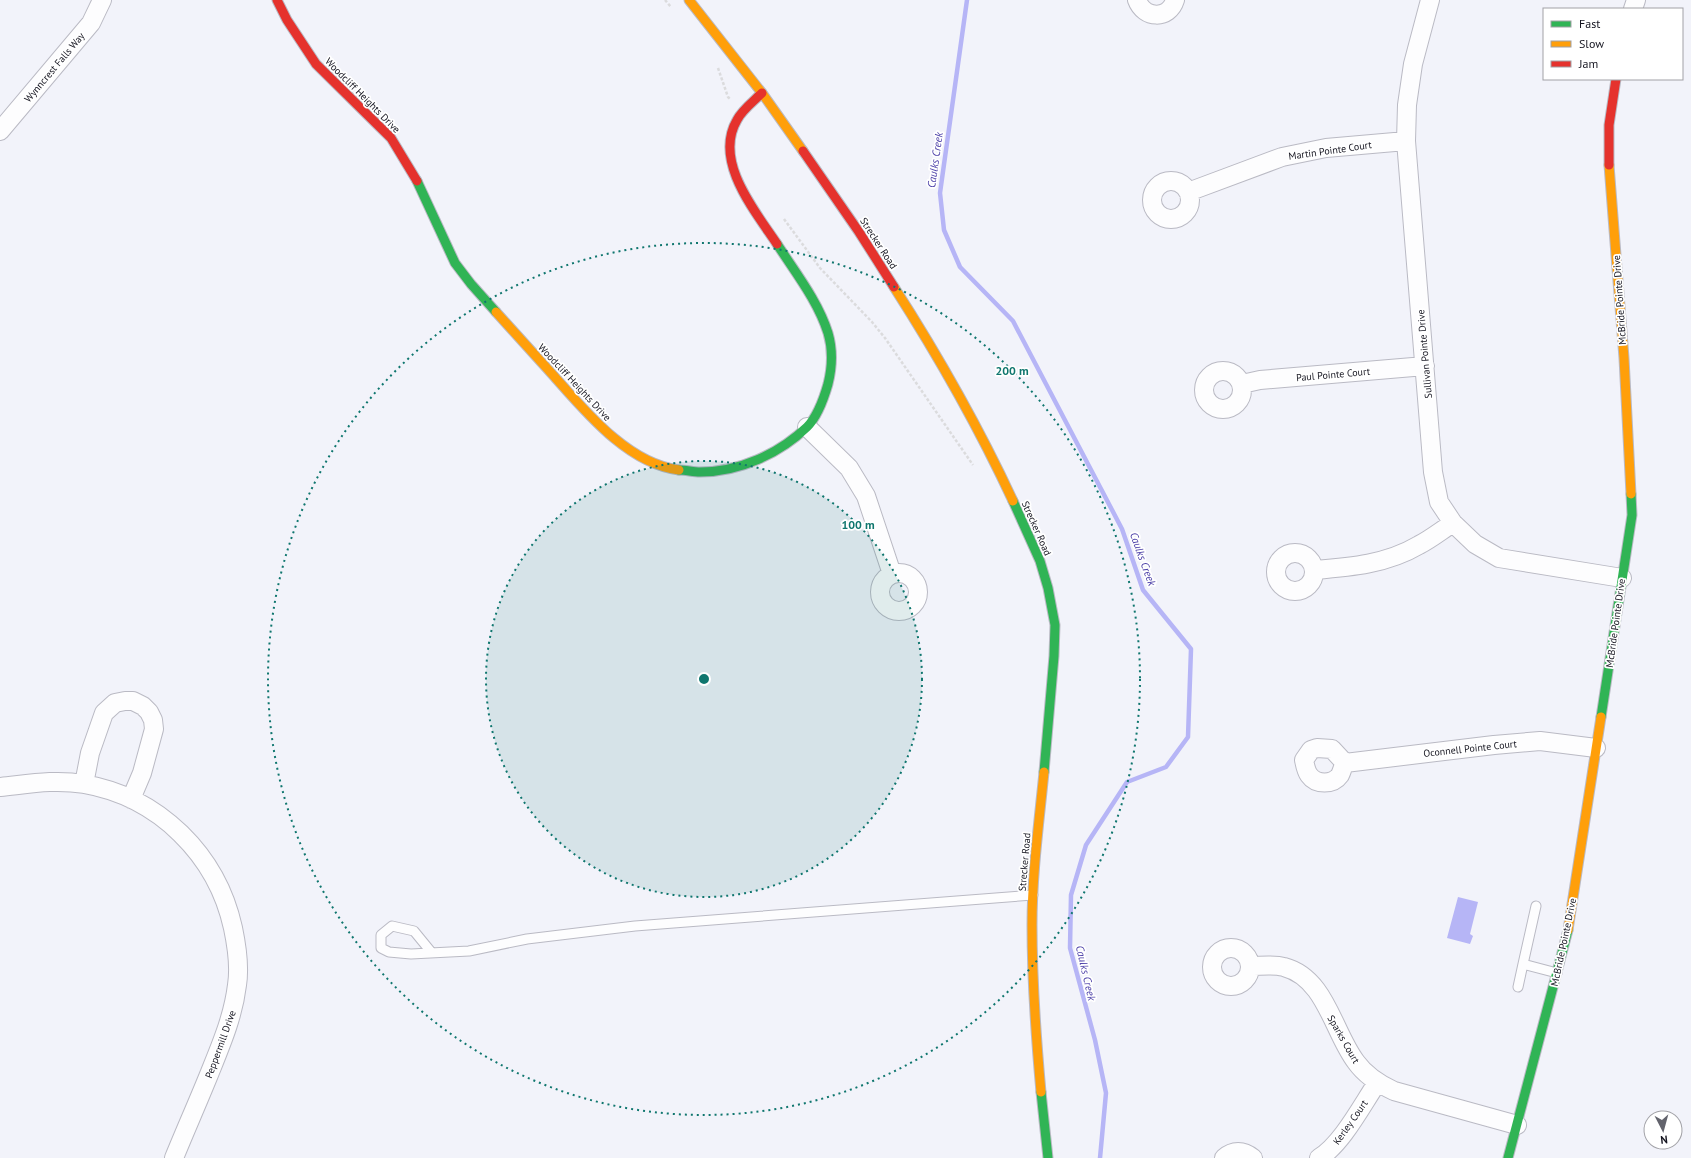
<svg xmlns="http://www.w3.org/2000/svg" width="1691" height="1158" viewBox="0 0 1691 1158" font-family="'PT Sans',sans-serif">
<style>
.water{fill:#b6b5f6}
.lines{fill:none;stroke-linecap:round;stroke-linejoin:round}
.stream{stroke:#b6b5f6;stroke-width:4.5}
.lane-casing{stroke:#babac4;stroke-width:11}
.street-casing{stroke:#babac4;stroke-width:20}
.fast-casing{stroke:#babac4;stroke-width:11}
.slow-casing{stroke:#babac4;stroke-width:11}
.jam-casing{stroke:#babac4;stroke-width:11}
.path{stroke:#dbdbdd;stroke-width:2.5;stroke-dasharray:3 2;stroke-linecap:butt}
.lane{stroke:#fdfdfe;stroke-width:9}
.street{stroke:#fdfdfe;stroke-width:18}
.fast{stroke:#30b455;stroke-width:9}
.slow{stroke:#ff9f0a;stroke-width:9}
.jam{stroke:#e5322d;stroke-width:9}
.ring{fill:none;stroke:#0f766e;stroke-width:2;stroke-dasharray:2 4}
.labels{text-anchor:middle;stroke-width:3.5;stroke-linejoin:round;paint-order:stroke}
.street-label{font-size:10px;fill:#151520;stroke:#fff}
.water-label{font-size:11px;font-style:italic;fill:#4d41a8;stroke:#fff}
.centre{fill:#0f766e;stroke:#fff;stroke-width:2}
.ring-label{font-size:12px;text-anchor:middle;font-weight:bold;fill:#0f766e;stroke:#fff;stroke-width:3.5;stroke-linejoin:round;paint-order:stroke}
</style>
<rect width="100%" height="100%" fill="#f2f3fa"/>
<path class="water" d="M1458 897 1478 902 1470 934 1473 936 1470 944 1447 938Z"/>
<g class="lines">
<path class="stream" d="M967 0 940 193 944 230 960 267 1013 321 1122 529 1143 590 1191 649 1188 737 1166 767 1127 782 1086 845 1071 895 1070 948 1095 1040 1106 1093 1100 1158"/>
<defs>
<path id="lane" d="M432 953 414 931 392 926 381 935V948L389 952 411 954 469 951 527 939 635 926 1033 895
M1523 964 1536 906
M1518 987 1523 964 1557 973"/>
<path id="street" d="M1137 0C1144 19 1169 20 1175 0
M1430 0 1413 64 1407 105 1406 141 1433 472 1439 502 1453 523 1475 544 1499 558 1622 578
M1633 9 1636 0
M0 131 91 23 102 0
M1152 200a19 19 0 1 1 38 0a19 19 0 1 1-38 0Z
M1188 192 1282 157 1326 148 1406 141
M1204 390a19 19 0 1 1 38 0a19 19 0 1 1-38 0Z
M1242 384 1260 380 1425 366
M807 427 849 468 866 496 892 574
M1276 572a19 19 0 1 1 38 0a19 19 0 1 1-38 0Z
M1315 570C1351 567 1387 564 1419 545 1431 539 1442 530 1453 523
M880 592a19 19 0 1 1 38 0a19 19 0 1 1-38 0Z
M1317 748 1332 749 1345 763C1343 766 1342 771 1340 775 1333 785 1316 785 1309 775 1306 771 1305 765 1304 760L1311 750Z
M1345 763 1494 745 1540 741 1596 748
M84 784 90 753 104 713 115 703 125 701H133L143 706 149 712 153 720 154 729 142 773 131 799
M0 787C29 784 55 779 84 784 159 797 217 855 233 928 237 947 240 966 237 985 233 1018 220 1047 208 1077 197 1104 185 1131 174 1158
M1212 967a19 19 0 1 1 38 0a19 19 0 1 1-38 0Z
M1250 966C1261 966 1274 964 1284 967 1326 978 1333 1032 1356 1062 1366 1076 1379 1084 1394 1091L1517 1125
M1224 1158C1233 1150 1243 1150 1253 1158
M1319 1158C1342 1144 1362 1105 1377 1083"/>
<path id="fast" d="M417 181 455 263 471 284 496 312
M679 470C686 470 693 472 700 472 739 472 779 454 807 427 817 417 824 398 828 384 832 368 833 350 828 333 818 301 795 272 777 244
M1013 501 1040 561 1048 588 1055 625 1054 656 1044 772
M1601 717 1632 515 1631 494
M1041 1092 1048 1158
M1508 1158 1568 930"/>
<path id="slow" d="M689 0 762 93 803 151
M1609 165 1624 358 1631 494
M894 287C937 354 979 428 1013 501
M496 312C515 333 534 354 553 375 585 411 628 464 679 470
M1568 930 1601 717
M1041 1092C1036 1037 1032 980 1032 925 1032 874 1039 823 1044 772"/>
<path id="jam" d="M277 0 287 20 316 64 391 138 417 181
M762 93C754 101 742 110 737 120 713 161 755 211 777 244
M803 151 859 232 894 287
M1609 165V125L1616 79"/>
</defs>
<use href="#lane" class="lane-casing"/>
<use href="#street" class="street-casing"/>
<use href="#fast" class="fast-casing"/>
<use href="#slow" class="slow-casing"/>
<use href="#jam" class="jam-casing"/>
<path class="path" d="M665 0 671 7
M718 68 728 97 731 100
M784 219 820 268 872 322 885 338 973 465"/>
<use href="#lane" class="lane"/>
<use href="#street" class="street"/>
<use href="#fast" class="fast"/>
<use href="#slow" class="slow"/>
<use href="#jam" class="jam"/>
</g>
<circle cx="704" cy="679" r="218" fill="#0f766e" fill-opacity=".12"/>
<g class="ring">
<circle cx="704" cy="679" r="218"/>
<circle cx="704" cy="679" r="436"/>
</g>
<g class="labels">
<g class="street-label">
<text transform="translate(54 67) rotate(-50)" y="4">Wynncrest Falls Way</text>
<text transform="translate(363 95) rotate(45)" y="4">Woodcliff Heights Drive</text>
<text transform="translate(1330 150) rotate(-8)" y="4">Martin Pointe Court</text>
<text transform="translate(879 243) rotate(57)" y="4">Strecker Road</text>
<text transform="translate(1619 300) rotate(-94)" y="4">McBride Pointe Drive</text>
<text transform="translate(1424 354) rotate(-95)" y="4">Sullivan Pointe Drive</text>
<text transform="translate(1333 374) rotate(-5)" y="4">Paul Pointe Court</text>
<text transform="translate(575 382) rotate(47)" y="4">Woodcliff Heights Drive</text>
<text transform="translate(1037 528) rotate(66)" y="4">Strecker Road</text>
<text transform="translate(1615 623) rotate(-82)" y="4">McBride Pointe Drive</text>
<text transform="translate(1470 748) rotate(-6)" y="4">Oconnell Pointe Court</text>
<text transform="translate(1024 862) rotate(-85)" y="4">Strecker Road</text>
<text transform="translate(1563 942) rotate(-78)" y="4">McBride Pointe Drive</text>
<text transform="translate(1344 1039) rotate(60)" y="4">Sparks Court</text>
<text transform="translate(220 1044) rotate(-70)" y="4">Peppermill Drive</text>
<text transform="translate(1350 1122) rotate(-55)" y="4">Kerley Court</text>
</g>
<g class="water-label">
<text transform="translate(935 160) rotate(-82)" y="4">Caulks Creek</text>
<text transform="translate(1143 559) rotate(70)" y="4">Caulks Creek</text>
<text transform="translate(1086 973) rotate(77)" y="4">Caulks Creek</text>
</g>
</g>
<circle cx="704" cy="679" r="6" class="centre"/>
<g class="ring-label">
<text x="1012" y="375">200 m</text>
<text x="858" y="529">100 m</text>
</g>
<rect x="1543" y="8" width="140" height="72" fill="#ffffff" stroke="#a1a1a6"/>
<rect x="1551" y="21" width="20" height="6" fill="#30b455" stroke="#a1a1a6"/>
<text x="1579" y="28" font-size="12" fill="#151520">Fast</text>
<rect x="1551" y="41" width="20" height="6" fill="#ff9f0a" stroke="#a1a1a6"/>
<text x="1579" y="48" font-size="12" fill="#151520">Slow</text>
<rect x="1551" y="61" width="20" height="6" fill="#e5322d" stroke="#a1a1a6"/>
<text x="1579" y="68" font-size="12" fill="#151520">Jam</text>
<g transform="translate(1663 1130) rotate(174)"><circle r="19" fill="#ffffff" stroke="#a1a1a6"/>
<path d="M0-3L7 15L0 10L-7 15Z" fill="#62636c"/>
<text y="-6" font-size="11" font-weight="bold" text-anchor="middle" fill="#151520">N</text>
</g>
</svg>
